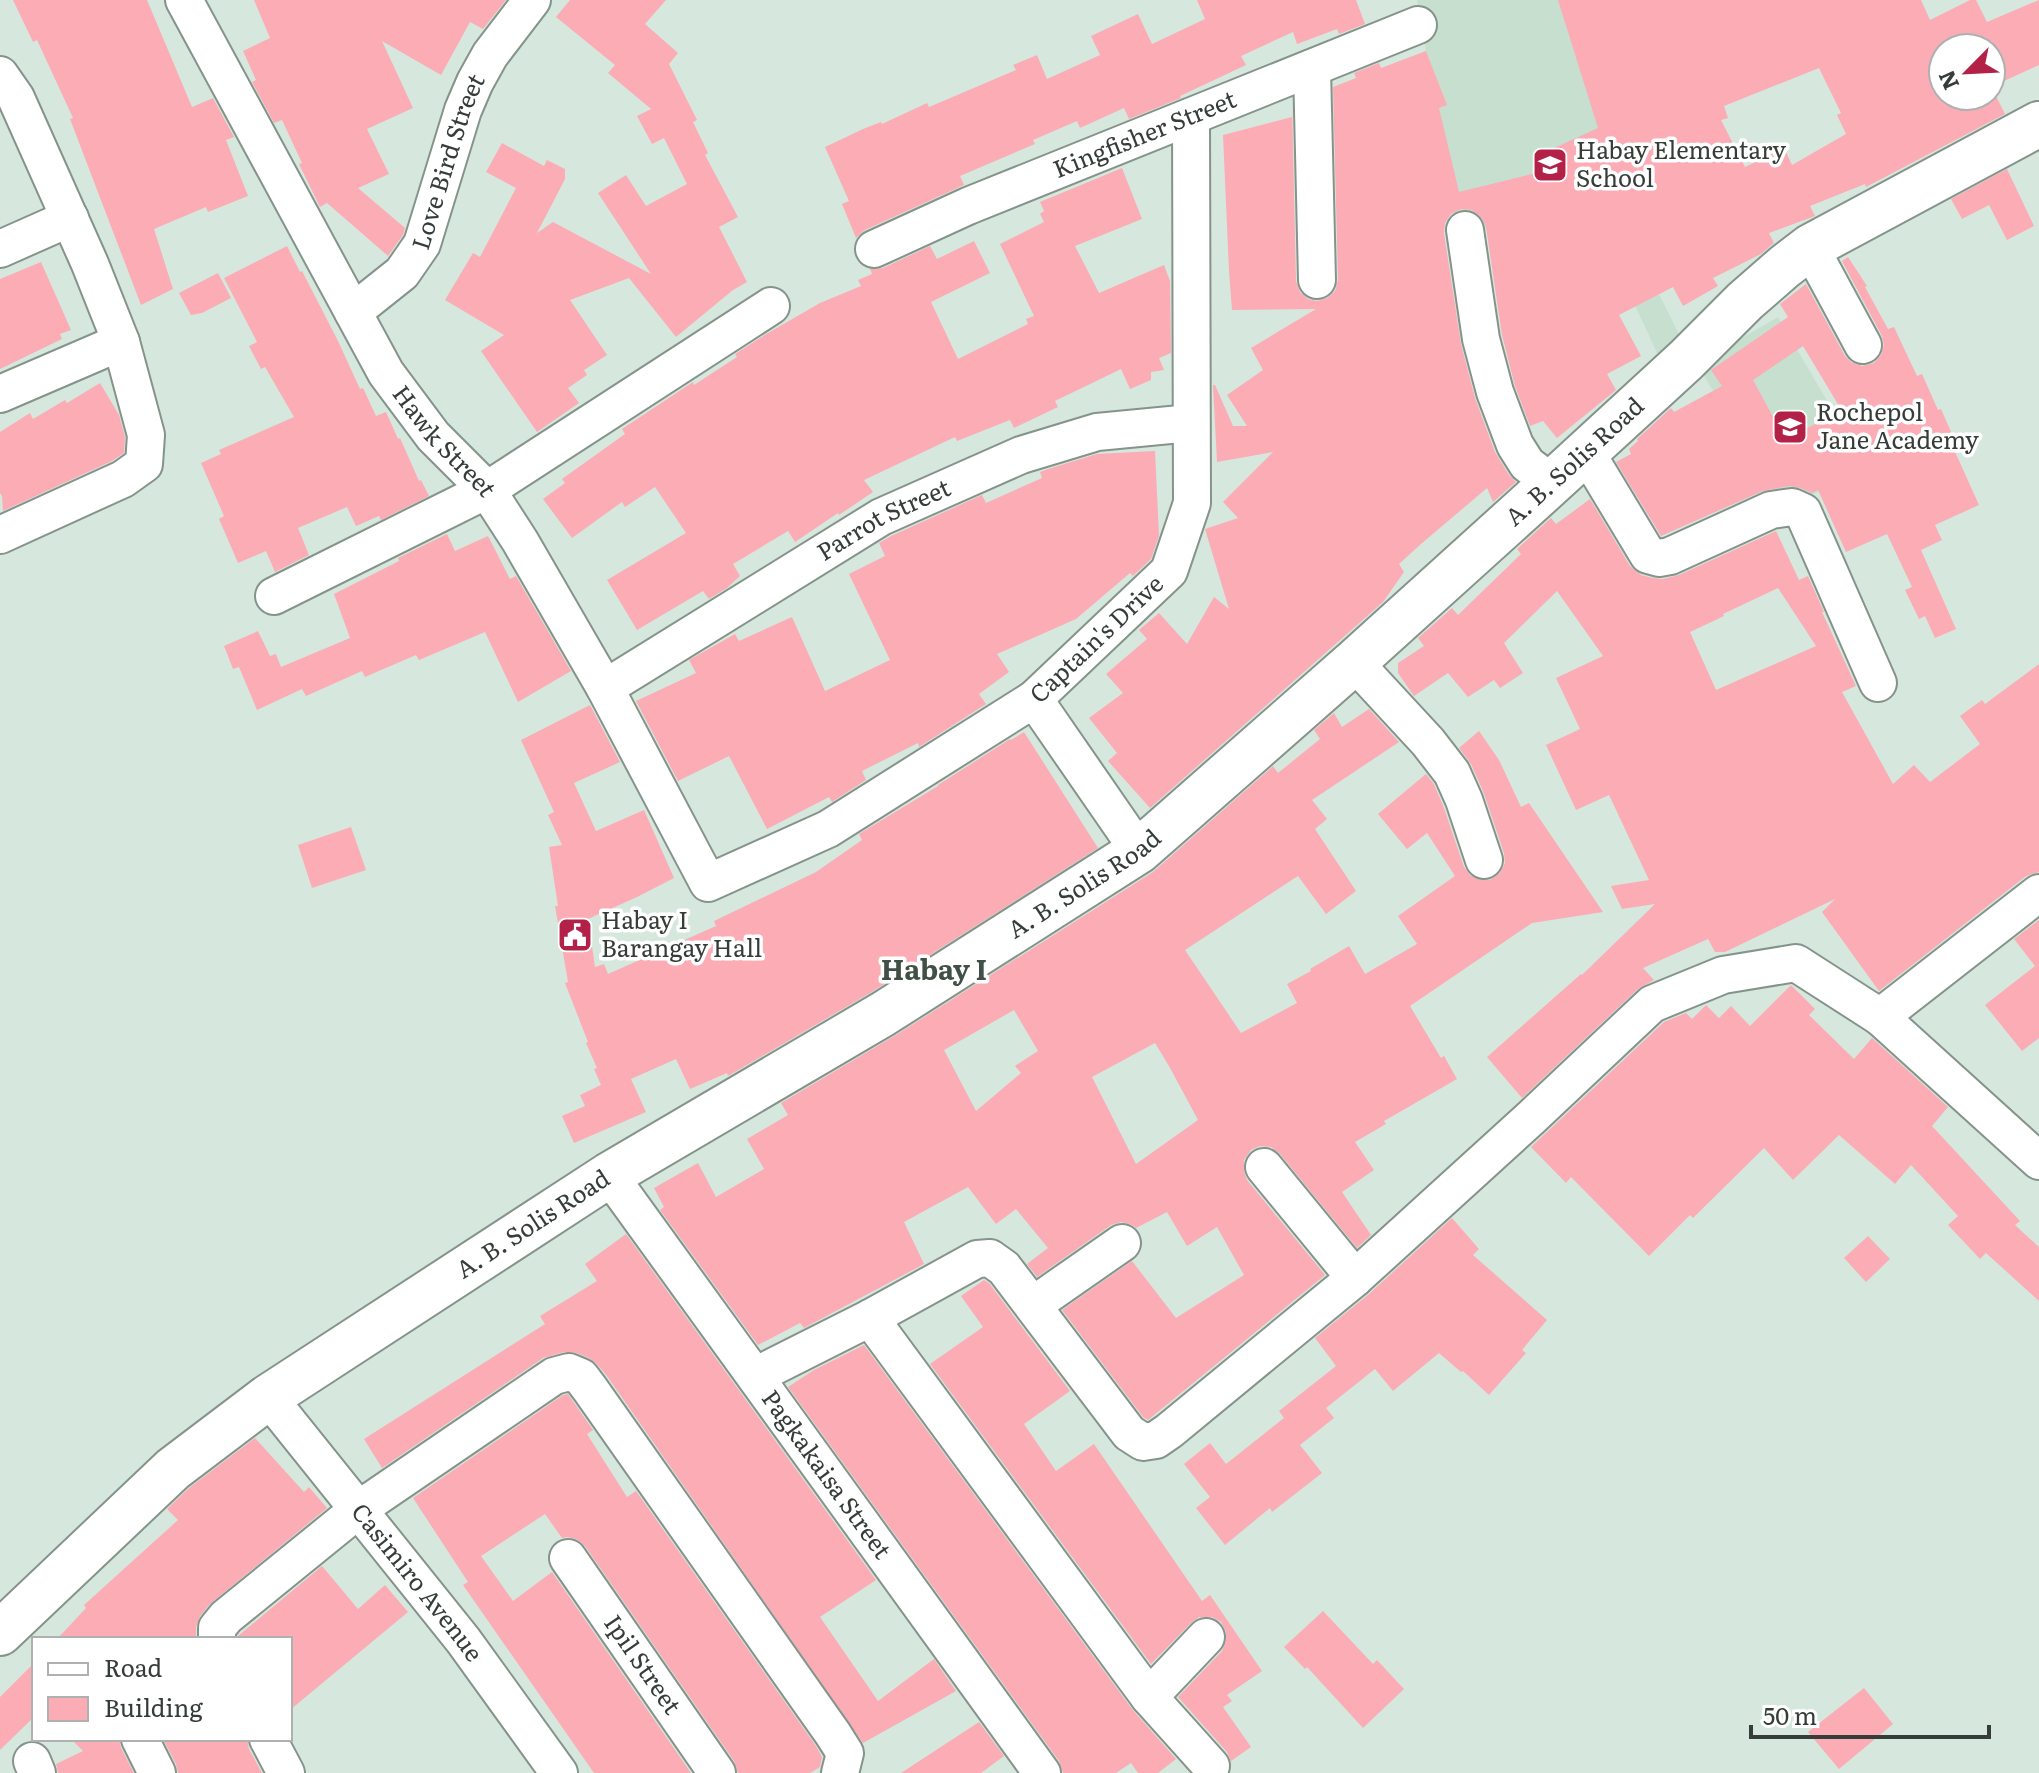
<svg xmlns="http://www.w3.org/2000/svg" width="2039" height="1773" viewBox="0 0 2039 1773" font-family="Literata,serif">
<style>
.built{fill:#c6dfcf}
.building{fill:#fbacb5;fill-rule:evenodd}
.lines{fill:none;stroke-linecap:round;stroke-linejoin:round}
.street-casing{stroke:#84948a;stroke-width:40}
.secondary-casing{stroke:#84948a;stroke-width:48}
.street{stroke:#fff;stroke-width:36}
.secondary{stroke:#fff;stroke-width:44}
.labels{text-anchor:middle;stroke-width:7;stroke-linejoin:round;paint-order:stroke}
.street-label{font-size:24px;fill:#363d39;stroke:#fff}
.poi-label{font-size:24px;fill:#363d39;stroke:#fff;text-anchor:start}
.quarter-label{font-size:28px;font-weight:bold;fill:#415047;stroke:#fff}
</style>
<rect width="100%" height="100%" fill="#d6e8dd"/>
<path class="built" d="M1417 0H1670L1620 217 1680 336 1660 359 1584 197 1458 239Z
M1778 317 1832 409 1836 408 1870 468 1784 508 1697 364Z"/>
<path class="building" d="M13 0H147L192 107 213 98 234 137 226 140 248 196 208 212 206 207 154 229 173 289 141 305 70 119 73 118 37 40 33 42Z
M254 0H506L483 29 470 22 441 75 382 41 413 108 367 129 389 174 358 188 405 228 403 235 388 256 327 203 320 207 299 164 302 163 282 120 274 123 252 82 256 80 243 51 270 38Z
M570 0H666L645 24 678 53 669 64 697 120 693 122 708 153 705 155 738 217 719 227 747 282 733 290 676 337 629 278 570 300 607 355 584 370 587 375 568 388 579 403 537 432 481 351 504 335 445 300 473 253 480 257 516 188 486 172 502 143 544 166 547 160 565 169V179L537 233 553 222 651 274 598 193 626 175 646 206 687 184 664 138 652 144 637 116 651 109 608 73 615 65 556 17Z
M1197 0H1356L1365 24 1339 34 1337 29 1297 44 1293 32 1241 56 1246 65 1180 96 1181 98 1129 119 1124 108 1080 128 1077 121 1033 140 1035 144 960 176 964 185 865 230 856 238 842 204 849 201 825 147 863 129 881 122 882 124 927 103 929 107 1016 70 1013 65 1037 55 1047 79 1100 55 1091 36 1138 14 1152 44 1205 19Z
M1558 0H1921L1930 20 1970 0H1976L1987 22 2039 0V65L1991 87V48H1943V96H1996L2005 114 1866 187 1865 184 1810 206 1815 216 1769 233 1774 243 1761 254 1713 278 1718 286 1683 306 1673 287 1619 315 1641 356 1607 374 1616 390 1557 438 1543 421 1530 426 1515 386 1502 335 1486 227 1482 218 1472 210 1461 209 1451 214 1445 223 1444 233 1461 344 1475 398 1495 452 1509 475 1516 482 1493 502 1487 488 1421 544 1399 564 1404 572 1383 602 1150 808 1108 761 1117 753 1089 718 1123 693 1106 674 1147 639 1139 630 1159 613 1187 644 1214 597 1229 609 1205 529 1238 518 1223 502 1273 452 1217 462 1213 385H1215L1233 426H1247L1227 395 1263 370 1251 348 1316 309 1232 310 1229 271 1223 135 1292 117V103L1296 281 1300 292 1308 299 1317 301 1327 298 1335 291 1338 280 1333 87 1356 78 1354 73 1379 63 1381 68 1426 51 1447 105 1439 108 1459 192 1548 170 1541 154 1598 128ZM1819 68 1841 113 1837 115 1846 134 1792 165 1784 148 1745 167 1721 120 1728 118 1724 106Z
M1122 168 1142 219 1075 246 1099 293 1164 265 1170 281 1171 353 1159 358 1164 370 1151 372V380L1130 389 1121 369 1055 401 1058 407 1014 428 1010 420 957 441 955 437 864 480 873 492 839 515 838 513 795 542 788 531 733 564 740 576 727 588 709 599 703 591 637 630 607 580 686 533 655 487 625 507 622 502 572 538 543 499 565 483 562 479 625 434 622 429 693 382 694 385 737 357 735 354 768 333 820 303 861 286 858 280 872 274 870 269 883 268 930 246 937 259 974 241 990 273 931 302 958 359 1028 324 1026 319 1034 316 1000 244 1044 222 1040 214 1044 211 1040 202Z
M2007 169 2034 226 2007 240 1989 205 1962 219 1951 199Z
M287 246 300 272 302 271 338 341 360 389 363 388 376 416 386 412 398 439 400 438 419 481 421 480 429 496 381 520 379 516 356 526 347 507 298 528 309 555 275 572 266 551 238 563 219 519 224 516 201 463 221 454 219 450 294 417 265 367 261 369 249 346 257 342 224 278Z
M1848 257 1867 286 1865 287 1888 329 1894 327 1917 376 1922 374 1938 410 1941 409 1951 432 1947 434 1979 505 1935 525 1942 540 1921 550 1956 629 1935 638 1925 616 1919 619 1905 590 1912 587 1887 534 1846 552 1818 490 1812 493 1801 488 1789 486 1763 491 1661 536 1616 462 1631 454 1629 449 1638 441 1637 439 1671 408 1674 412 1722 386 1711 370 1788 317 1780 304 1806 284 1845 356 1851 362 1862 366 1874 363 1881 355 1884 345 1882 336 1842 261ZM1803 346 1842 411 1785 439 1753 380Z
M41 262 71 330 60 334 62 339 0 369V279Z
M218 273 231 298 202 313 191 315 179 293Z
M100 383 119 415 125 437 124 453 112 461 3 511 2 496 0 493V432L30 413 33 419 65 400 67 403Z
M1155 451 1159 536 1151 559 1133 576 1130 573 1076 619 997 654 1009 672 979 694 986 704 919 747 918 743 862 771 866 780 832 802 829 797 767 829 729 756 678 781 636 701 696 673 689 660 735 634 739 641 792 617 825 691 890 660 849 574 885 556 879 543 891 536 982 495 986 503 1042 478 1040 472 1048 469 1097 454Z
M1590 499 1630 566 1641 575 1653 578 1663 579 1679 575 1776 531 1799 580 1808 576 1824 612H1822L1856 686 1842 692 1893 784 1914 765 1930 782 1980 744 1960 716 1982 700 1985 704 2039 664V872L2026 876 1879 991 1822 912 1835 899 1725 952H1715L1708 939 1643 968 1654 980 1638 989 1522 1098 1487 1057 1581 974 1582 975 1655 904 1622 909 1611 886 1649 880 1609 795 1576 810 1546 745 1580 729 1556 678 1603 656 1557 591 1504 643 1523 673 1500 688 1494 680 1468 697 1448 673 1414 696 1398 673V663L1424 646 1418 638 1452 608 1458 615 1521 554 1517 549 1551 518 1556 524ZM1778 588 1816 646 1716 690 1690 632 1724 616 1723 614Z
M447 534 455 551 488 536 510 579 516 576 571 671 518 702 485 632 419 660 416 655 365 677 362 671 306 696 302 689 257 710 239 667 233 669 224 646 258 631 270 656 276 654 281 667 350 638 334 594 399 561 398 558Z
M590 705 620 762 574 783 596 831 644 810 674 878 637 897 588 919 595 967 604 964 608 974 716 926 714 921 816 872 862 840 859 834 938 786V785L1010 739 1011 740 1024 732 1098 848 870 993 728 1076 727 1073 690 1089 676 1059 631 1079 646 1112 574 1143 562 1116 585 1106 580 1095 601 1085 594 1069 597 1068 586 1043 588 1042 565 983 568 982 555 906H558L549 847 562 845 548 815 554 812 521 740Z
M1369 709 1399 742 1312 800 1327 819 1315 829 1356 891 1326 914 1298 876 1185 950 1241 1033 1297 1003 1287 984 1311 971 1310 969 1349 946 1365 974 1417 944 1398 916 1455 876 1427 833 1407 849 1378 814 1426 774 1434 784 1444 808 1464 867 1470 875 1479 880H1490L1500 873 1505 863 1504 853 1483 791 1471 764 1459 748 1479 731 1499 760 1521 807 1529 803 1603 912 1532 923 1410 1006 1441 1058 1444 1056 1457 1079 1384 1121 1386 1124 1355 1142 1374 1170 1342 1192 1371 1235 1357 1248 1280 1154 1271 1147 1260 1146 1251 1150 1244 1160V1171L1247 1180 1325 1275 1148 1420 1143 1417 1062 1310 1132 1261 1176 1318 1244 1275 1217 1227 1187 1246 1167 1212 1136 1228 1130 1224 1121 1222 1111 1225 1037 1277 1027 1264 1048 1248 1016 1209 996 1224 968 1187 904 1222 924 1264 804 1328 800 1323 758 1345 660 1210 664 1207 654 1188 698 1163 716 1197 764 1169 747 1139 788 1115 781 1103 896 1035 1153 872 1273 766 1278 773 1320 739 1314 730 1334 713 1342 727ZM1014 1010 1038 1051 1015 1066 1021 1073 976 1111 944 1050ZM1155 1043 1169 1066 1198 1120 1136 1164 1092 1077Z
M351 827 366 870 312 888 298 845Z
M2039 920V1038L2022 1051 1985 1005 2035 966 2014 939Z
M1791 985 1815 1009 1809 1015 1854 1059 1872 1038 1948 1107 1932 1126 2020 1221 2015 1225 2039 1247V1301L1986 1253 1980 1259 1948 1225 1958 1216 1911 1165 1895 1184 1839 1135 1793 1180 1764 1148 1693 1218 1690 1215 1649 1256 1571 1177 1566 1183 1531 1147 1664 1022 1686 1013 1692 1019 1706 1005 1719 1018 1731 1006 1750 1026Z
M1452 1218 1479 1249 1473 1255 1547 1320 1522 1350 1526 1353 1489 1395 1463 1371 1461 1372 1439 1353 1393 1391 1375 1369 1326 1408 1334 1418 1300 1445 1322 1473 1272 1512 1270 1508 1225 1545 1196 1508 1210 1497 1184 1464 1210 1443 1226 1464 1284 1418 1279 1411 1336 1366 1315 1338 1369 1294Z
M626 1234 876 1580 820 1617 878 1701 934 1659 956 1691 863 1743 607 1376 597 1364 589 1358 577 1353 564 1352 543 1358 382 1468 364 1439 545 1324 540 1316 597 1281 585 1264Z
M1868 1236 1890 1259 1866 1282 1844 1258Z
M984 1280 989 1283 1070 1391 1024 1424 1056 1471 1094 1444 1202 1601 1210 1595 1262 1671 1227 1695 1232 1701 1223 1707 1251 1747 1231 1761 1227 1752 1178 1697 1222 1651 1226 1641V1632L1221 1622 1212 1617H1199L1191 1623 1151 1664 930 1364 983 1327 961 1296Z
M864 1345 1132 1709 1176 1759 1158 1773H1138L1131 1763 1116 1773H1063L1059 1761 788 1387 814 1370Z
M568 1394 593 1430 587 1434 627 1497 636 1491 816 1746 822 1757 820 1767 810 1773H738L734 1761 585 1546 576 1539 567 1537 562 1538 545 1514 481 1556 513 1601 552 1572 691 1773H594L463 1585 468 1582 413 1498 563 1395Z
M255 1438 304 1492 309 1487 327 1508 210 1604 200 1616 196 1627V1639H57L86 1608 84 1605 178 1520 167 1509 189 1488Z
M322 1566 358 1609 385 1585 408 1612 290 1710V1639H238V1636Z
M1323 1611 1373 1664 1377 1660 1404 1689 1363 1728 1307 1667 1305 1669 1284 1647Z
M34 1663V1717L0 1750V1697Z
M1864 1688 1893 1724 1839 1769 1808 1732Z
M979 1722 1004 1756 981 1773H901Z
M71 1739H119L121 1748 134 1773H58L56 1764 83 1751Z
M163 1739H247L249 1749 262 1773H178L176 1764Z"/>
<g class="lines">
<defs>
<g id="street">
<path id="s1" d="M184 0 386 373 433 436 487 490 520 541 605 688 708 883 828 829 1034 699 1169 571 1192 503 1191 117"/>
<path d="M1312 68 1317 280"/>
<path d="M0 75 16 98 90 264 121 342 146 435 144 464 123 479 0 535"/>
<path d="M1465 230 1481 339 1495 392 1515 445 1527 464 1552 483"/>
<path d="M1810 247 1863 345"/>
<path d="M0 249 70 218"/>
<path id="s2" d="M874 249 968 206 1418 25"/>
<path id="s3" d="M353 312 402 273 422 244 463 110 475 82 490 55 532 0"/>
<path d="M0 394 121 342"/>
<path d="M1586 452 1648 555 1659 558 1670 556 1771 510 1792 507 1803 512 1878 683"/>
<path d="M274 596 487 490 771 306"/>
<path d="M1354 662 1428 742 1452 773 1464 800 1484 860"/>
<path id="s4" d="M605 688 881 517 1021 455 1097 432 1191 423"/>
<path d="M1034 699 1139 851"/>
<path d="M1880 1017 2039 893"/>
<path d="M1264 1167 1355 1278"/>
<path id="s5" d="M609 1175 1042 1773"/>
<path d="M1033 1305 1122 1243"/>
<path d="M870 1318 1149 1697 1206 1637"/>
<path d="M755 1376 870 1318 977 1259 990 1258 1004 1268 1129 1433 1143 1442 1156 1440 1169 1431 1355 1278 1532 1117 1652 1004 1723 975 1796 963 1880 1017 2039 1161"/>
<path id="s6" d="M268 1397 463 1640 559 1773"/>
<path id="s7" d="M568 1558 717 1773"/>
<path d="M217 1639V1628L226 1617 359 1509 554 1376 569 1372 581 1377 590 1389 833 1734 845 1753 840 1773"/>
<path d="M1149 1697 1211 1766"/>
<path d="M140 1739 157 1773"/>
<path d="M268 1739 286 1773"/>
<path d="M32 1761 37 1773"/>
</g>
<g id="secondary">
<path id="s8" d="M0 1633 173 1469 268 1397 609 1175 883 1014 1139 851 1354 662 1552 483 1686 360 1745 301 1784 267 1810 247 2039 124"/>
</g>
</defs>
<use href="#street" class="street-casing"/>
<use href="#secondary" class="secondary-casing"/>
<use href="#street" class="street"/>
<use href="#secondary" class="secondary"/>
</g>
<defs>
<symbol id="school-square" viewBox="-11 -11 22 22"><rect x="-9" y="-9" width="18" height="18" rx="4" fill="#b32148" stroke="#fff"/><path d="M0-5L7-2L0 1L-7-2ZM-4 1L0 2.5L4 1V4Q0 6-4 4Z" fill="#fff"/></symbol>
<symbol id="civic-square" viewBox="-11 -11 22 22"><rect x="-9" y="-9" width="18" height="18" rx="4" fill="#b32148" stroke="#fff"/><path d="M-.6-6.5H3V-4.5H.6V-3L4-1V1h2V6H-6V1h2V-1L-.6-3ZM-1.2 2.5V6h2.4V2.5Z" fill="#fff"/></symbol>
</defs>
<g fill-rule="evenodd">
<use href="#school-square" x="1530" y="145" width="40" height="40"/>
<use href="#school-square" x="1770" y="407" width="40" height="40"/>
<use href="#civic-square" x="555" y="915" width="40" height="40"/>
</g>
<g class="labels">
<g class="street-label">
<text dy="8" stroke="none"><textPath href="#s2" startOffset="294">Kingfisher Street</textPath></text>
<text dy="8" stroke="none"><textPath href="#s3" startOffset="184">Love Bird Street</textPath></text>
<text dy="8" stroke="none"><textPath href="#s1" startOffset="514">Hawk Street</textPath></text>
<text dy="8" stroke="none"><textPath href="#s8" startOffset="1970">A. B. Solis Road</textPath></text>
<text dy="8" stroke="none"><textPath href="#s4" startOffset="326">Parrot Street</textPath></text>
<text dy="8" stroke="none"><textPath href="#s1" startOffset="1492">Captain's Drive</textPath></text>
<text dy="8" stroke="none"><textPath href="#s8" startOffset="1322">A. B. Solis Road</textPath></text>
<text dy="8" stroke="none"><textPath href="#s8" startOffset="674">A. B. Solis Road</textPath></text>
<text dy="8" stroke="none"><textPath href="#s5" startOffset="370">Pagkakaisa Street</textPath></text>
<text dy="8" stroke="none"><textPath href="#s6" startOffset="238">Casimiro Avenue</textPath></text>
<text dy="8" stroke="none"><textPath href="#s7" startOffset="130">Ipil Street</textPath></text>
</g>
<g class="poi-label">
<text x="1576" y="159">Habay Elementary<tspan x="1576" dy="28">School</tspan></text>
<text x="1816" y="421">Rochepol<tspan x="1816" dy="28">Jane Academy</tspan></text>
<text x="601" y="929">Habay I<tspan x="601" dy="28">Barangay Hall</tspan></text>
</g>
<g class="quarter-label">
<text x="934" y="980">Habay I</text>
</g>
</g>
<rect x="32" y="1637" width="260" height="104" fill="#ffffff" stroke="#afb1b0" stroke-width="2"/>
<rect x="48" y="1663" width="40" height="12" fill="#ffffff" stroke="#afb1b0" stroke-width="2"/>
<text x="104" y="1677" font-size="24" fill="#363d39">Road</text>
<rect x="48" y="1697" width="40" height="24" fill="#fbacb5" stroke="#afb1b0" stroke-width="2"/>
<text x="104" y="1717" font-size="24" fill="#363d39">Building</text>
<g transform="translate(1967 72) rotate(246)"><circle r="38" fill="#ffffff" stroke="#afb1b0" stroke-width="2"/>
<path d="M0-6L14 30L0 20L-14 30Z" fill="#b32148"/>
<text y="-12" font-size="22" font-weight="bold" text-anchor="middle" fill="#363d39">N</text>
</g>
<path d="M1751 1725v12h238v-12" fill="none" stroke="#363d39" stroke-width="4"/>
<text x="1763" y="1725" font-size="24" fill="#363d39" stroke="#ffffff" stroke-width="6" paint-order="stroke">50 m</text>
</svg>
